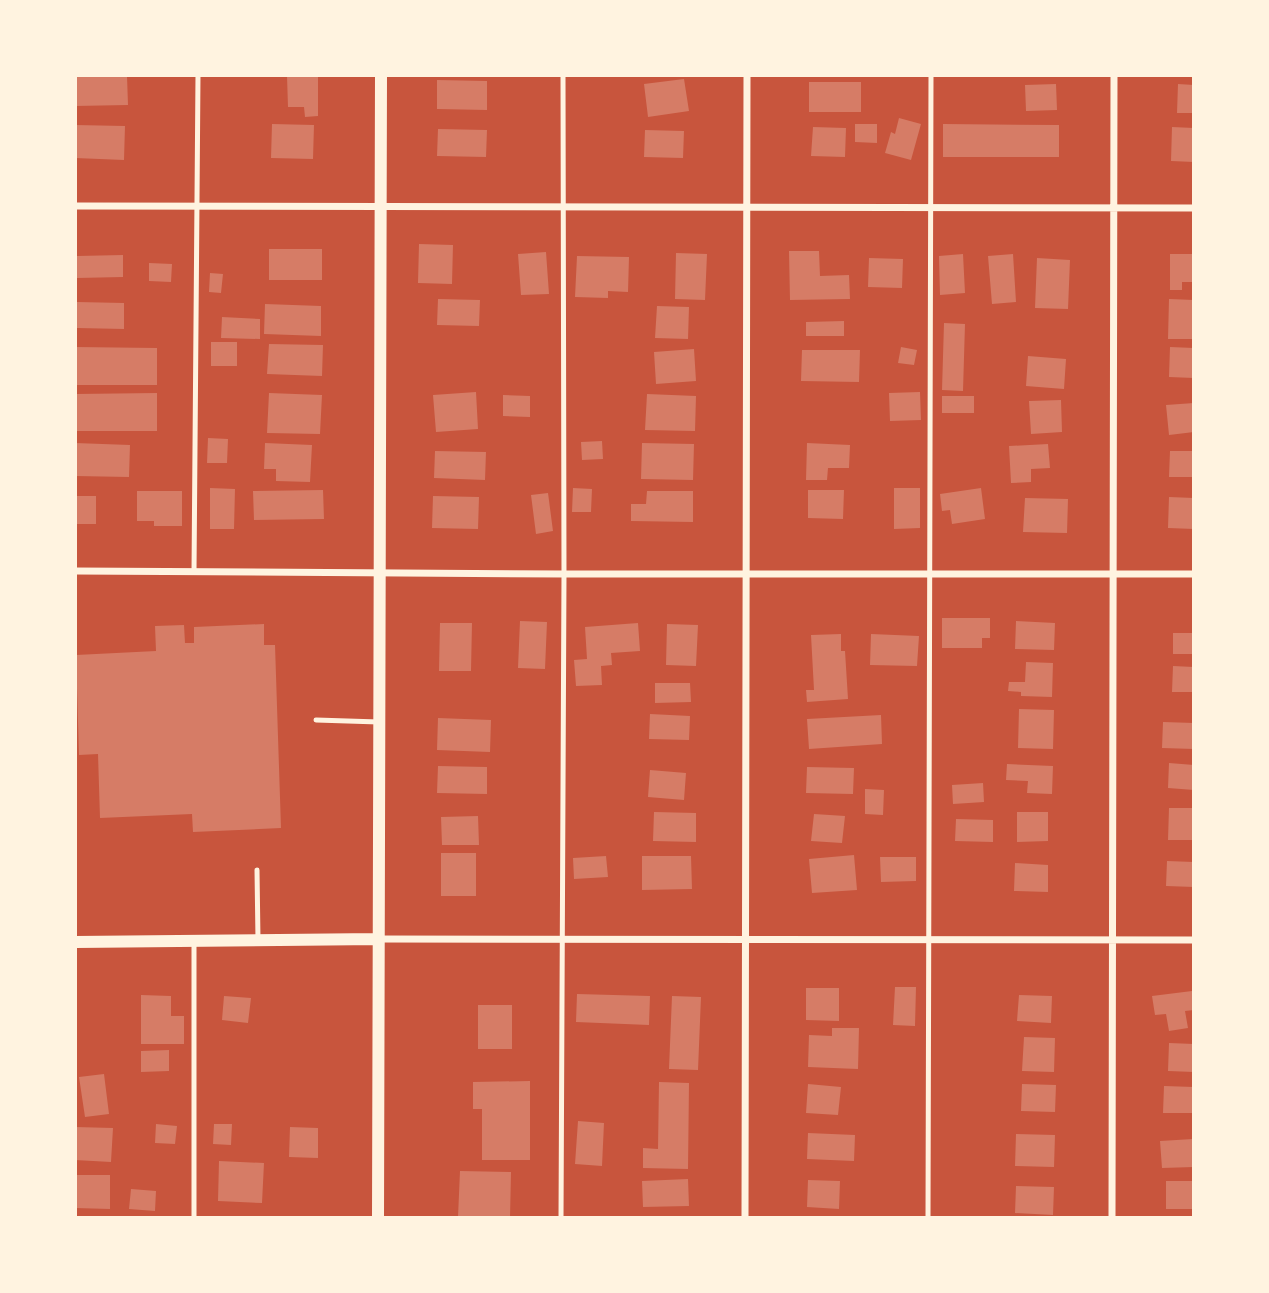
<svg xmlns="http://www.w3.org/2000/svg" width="1269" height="1293" viewBox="0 0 1269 1293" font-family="Figtree,sans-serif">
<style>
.building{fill:#d67c66}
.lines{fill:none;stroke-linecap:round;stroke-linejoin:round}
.service{stroke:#fff3e0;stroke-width:5}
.minor{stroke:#fff3e0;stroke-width:7}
.tertiary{stroke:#fff3e0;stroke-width:12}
</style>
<rect width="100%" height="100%" fill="#c8553d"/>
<path class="building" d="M318 75V116L305 117 304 107H288L287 76Z
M127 76 128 105 75 106V77Z
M684 79 689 111 648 117 644 84Z
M437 80 487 81V110L437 109Z
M809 82H861V112H809Z
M1056 84 1057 110 1026 111 1025 85Z
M1178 84 1194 85V113H1177Z
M899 118 921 124 911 160 885 153 891 132 895 134Z
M272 124 314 125 313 159 271 158Z
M855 124H877V143L855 142Z
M943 124 1059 125V157H943Z
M75 125 125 126 124 160 75 158Z
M813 127 846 128 845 157 811 156Z
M1172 127 1194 128V162L1171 161Z
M438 129 487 130 486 157 437 156Z
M645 130 684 131 683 158 644 157Z
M419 244 453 245 452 284 418 283Z
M269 249H322V280H269Z
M789 251H819L820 276 849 275 850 299 790 300Z
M546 252 549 294 521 295 518 254Z
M676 253 707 254 705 300 675 299Z
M963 254 965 293 940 295 939 256Z
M1013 254 1016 302 992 304 988 256Z
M1170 254H1194V282H1182V290H1170Z
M123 255V277L77 278V256Z
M577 256 629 257 628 292 608 291V298L575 297Z
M869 258 903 259 902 288 868 287Z
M1037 258 1070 260 1068 309 1035 308Z
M149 263 172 264 171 282 149 281Z
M210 273 223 274 221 293 209 292Z
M438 299 480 300 479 326 437 325Z
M1169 299 1194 300V339H1168Z
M77 302 124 303V329L77 328Z
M265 304 321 306V336L264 334Z
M657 306 689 307 688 339 655 338Z
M222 317 260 319V339L221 338Z
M844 321V336H806V322Z
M944 323 965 324 963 391 942 390Z
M211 342H237V366H211Z
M269 344 323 345 322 376 267 374Z
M75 347 157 348V385H75Z
M901 347 917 350 914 365 898 363Z
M1170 347 1194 348V378L1169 377Z
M694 349 696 381 656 384 654 352Z
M802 350H860L859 382 801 381Z
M1028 356 1066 359 1064 389 1026 386Z
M476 392 478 429 436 432 433 395Z
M920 392 921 420 890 421 889 393Z
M157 393V431H75V394Z
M269 393 322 395 320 434 267 433Z
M647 394 696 396 695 431 645 430Z
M503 395 530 396V417L503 416Z
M942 396H974V413H942Z
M1061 400 1062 432 1031 434 1029 401Z
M1194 403V432L1169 435 1166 405Z
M208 438 228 439 227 463H207Z
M602 441 603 459 582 460 581 442Z
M75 443 130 445 129 477 75 476Z
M265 443 312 445 310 482 276 481V469H264Z
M642 443 694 444 693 480 641 479Z
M807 443 850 445 849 468H828L827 480H806Z
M1048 444 1050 468 1031 469V482L1011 483 1009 446Z
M435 451 486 452 485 480 434 478Z
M1170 451H1194V477H1169Z
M210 488 235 489 234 529H210Z
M573 488 592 489 591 512H572Z
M894 488H920V528L894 529Z
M981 488 985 519 952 524 950 510 942 511 940 494Z
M323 490 324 519 254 520 253 491Z
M808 490H844L843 519 808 518Z
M137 491H182V526H154V521H137Z
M647 491H693V522L631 521V504H646Z
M548 493 553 531 536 534 531 495Z
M75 496H96V524H75Z
M433 496 479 497 478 529 432 528Z
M1169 497 1194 498V529L1168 528Z
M1025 498 1068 499 1067 533 1023 532Z
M942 618H990V638H982V648H942Z
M520 621 547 622 545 669 518 668Z
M1016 621 1055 623 1054 650 1015 649Z
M440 623H472L471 671H439Z
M638 623 640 651 611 653 612 665 601 666 602 685 576 686 574 660 587 659 585 627Z
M264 624V645H275L281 828 193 832 192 814 100 818 98 754 79 755 76 655 156 651 155 626 184 625 185 643H194V627Z
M667 624 698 625 696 666 666 665Z
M1173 633H1194V654H1173Z
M841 634V651H845L848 699 807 702 806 690H814L811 635Z
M871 634 919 636 917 666 870 665Z
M1026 662 1053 663 1052 697 1021 696V692L1008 691 1009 682H1025Z
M1173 666 1194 667V692H1172Z
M655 683H690L691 702 655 703Z
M1019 709 1054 710 1053 749 1018 748Z
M650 714 690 716 689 740 649 739Z
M881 715 882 744 809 749 807 719Z
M438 718 491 720 490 752 437 750Z
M1163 722 1194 723V749L1162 748Z
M1169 763 1194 765V790L1168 788Z
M1007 764 1053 766 1052 794 1027 793 1028 781 1006 780Z
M438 766 487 767V794L437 793Z
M807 767 854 768 853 794 806 793Z
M650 770 686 773 684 800 648 797Z
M983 783 984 802 953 804 952 785Z
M865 789 884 790 883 815 865 814Z
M1169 808H1194V840H1168Z
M654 812 696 813V842L653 841Z
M1017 812H1048V841L1017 842Z
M814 814 845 816 842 843 811 841Z
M478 816 479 845H442L441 817Z
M956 819 993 820V842L955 841Z
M441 853H476V896H441Z
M854 855 857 890 812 893 809 859Z
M606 856 608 877 574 879 573 858Z
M642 856H691L692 889 642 890Z
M880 857H916V881L881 882Z
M1167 861 1194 862V887L1166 886Z
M1015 863 1048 865V892L1014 891Z
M895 987H916L915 1026 893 1025Z
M806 988H839V1021L806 1020Z
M1192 991 1194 1010 1185 1011 1188 1028 1169 1031 1166 1014 1155 1015 1152 996Z
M577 994 650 996 649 1025 576 1022Z
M141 995 171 996V1016H184V1044H141Z
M1019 995 1052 996 1051 1023 1017 1021Z
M224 996 251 998 248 1023 222 1020Z
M672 996 701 997 698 1070 669 1069Z
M478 1005H512V1049H478Z
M832 1028H859L858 1069 808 1067 809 1035 832 1036Z
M1024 1037 1055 1038 1054 1072 1022 1071Z
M1169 1043 1194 1044V1072L1168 1071Z
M169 1050V1071L141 1072V1051Z
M104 1074 109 1114 85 1117 79 1077Z
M530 1081V1160H482V1109H473V1082Z
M659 1082 689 1083 688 1169 643 1168V1148L658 1149Z
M808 1084 841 1087 838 1115 806 1113Z
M1022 1084 1056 1085 1055 1112 1021 1111Z
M1164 1086 1194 1087V1113H1163Z
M578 1121 604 1123 602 1166 575 1164Z
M156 1124 177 1126 175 1144 155 1143Z
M214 1124H232L231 1145 213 1144Z
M75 1127 113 1128 111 1162 75 1160Z
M290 1127 318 1128V1158L289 1157Z
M808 1133 855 1135 854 1161 807 1159Z
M1016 1134 1055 1135 1054 1167 1015 1166Z
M1193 1139 1194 1167 1162 1168 1160 1141Z
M219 1161 264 1163 262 1203 218 1201Z
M460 1171 511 1172 510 1218 458 1217Z
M75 1175H110V1209L75 1208Z
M688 1179 689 1206 643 1207 642 1181Z
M808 1180 840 1181 839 1209 807 1207Z
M1166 1181H1194V1209H1166Z
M1016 1186 1054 1187 1053 1215 1015 1213Z
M131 1189 156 1191 155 1211 129 1209Z"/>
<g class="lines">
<path class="service" d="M194 572 198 75
M316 720 379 722
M257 870 258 940
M194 1218V940
M561 1218 564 574 563 75
M928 1218 931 75"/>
<path class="minor" d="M75 206 1194 208
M75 571 564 574H1194
M378 939 1194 940
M745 1218 747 75
M1112 1218 1114 75"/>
<path class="tertiary" d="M75 942 378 939
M378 1218 381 75"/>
</g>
<rect width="1269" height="1293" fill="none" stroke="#fff3e0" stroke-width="154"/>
</svg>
